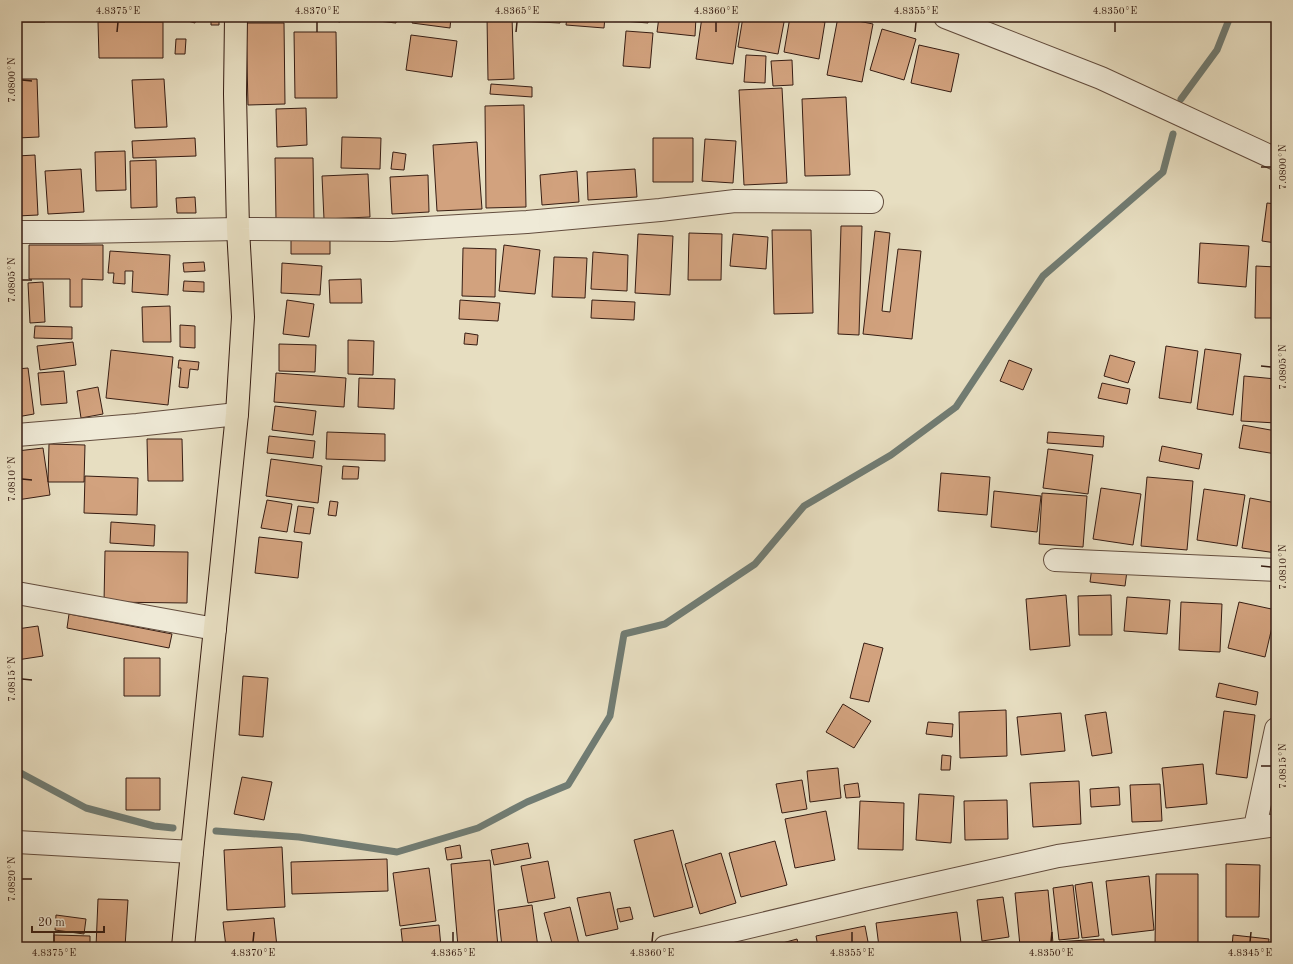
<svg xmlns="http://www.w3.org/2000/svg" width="1293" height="964" viewBox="0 0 1293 964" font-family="'Old Standard TT',serif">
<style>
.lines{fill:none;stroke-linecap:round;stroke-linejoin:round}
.stream{stroke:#717c73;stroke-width:7}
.building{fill:#d2a27e;stroke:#371d13}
.minor-casing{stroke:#634d3e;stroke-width:24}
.major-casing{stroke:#371d13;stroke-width:24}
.minor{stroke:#efead7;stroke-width:22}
.major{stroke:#e7dec1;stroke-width:22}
.ticks{fill:none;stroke:#371d13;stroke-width:1.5}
.neatline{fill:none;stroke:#371d13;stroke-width:1.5}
.ticks-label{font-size:10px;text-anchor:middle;fill:#371d13}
</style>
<rect width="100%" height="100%" fill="#e7dec1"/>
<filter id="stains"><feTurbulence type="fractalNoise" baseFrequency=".005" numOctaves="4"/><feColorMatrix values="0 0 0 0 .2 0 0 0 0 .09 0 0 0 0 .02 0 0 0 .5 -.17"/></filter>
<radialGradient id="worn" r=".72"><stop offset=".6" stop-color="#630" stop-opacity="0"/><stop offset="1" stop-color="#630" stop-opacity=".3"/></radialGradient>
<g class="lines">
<path class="stream" d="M1181 99 1217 50 1230 17
M17 771 86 808 154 826 173 828
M216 831 299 837 397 852 478 828 527 802 568 785 610 716 624 634 665 624 755 564 804 506 891 455 956 407 1043 276 1163 172 1173 134"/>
</g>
<path class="building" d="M17 17H45V22H17Z
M50 17H99L50 19Z
M102 17H175L102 19Z
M185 17H197L195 23 184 20Z
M211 17H219V25H211Z
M315 17H341L340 22Z
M360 17H397L396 23 360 19Z
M413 17H451L450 28 412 23Z
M487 17H512L514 79 488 80Z
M520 17H560V23L519 21Z
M567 17H605L604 28 566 25Z
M612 17H649L648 23 612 20Z
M659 17H696L695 36 657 32Z
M702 17H740L733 64 696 59Z
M743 17H785L778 54 738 47Z
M790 17 825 22 819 59 784 52Z
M838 17 873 24 862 82 827 75Z
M98 22H163V58H99Z
M246 23H284L285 104 248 105Z
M882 29 916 39 904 80 870 70Z
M626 31 653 33 650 68 623 66Z
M294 32H336L337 98H295Z
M411 35 457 41 452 77 406 70Z
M176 39H186L185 54H175Z
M919 45 959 54 951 92 911 83Z
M746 55 766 56 765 83 744 82Z
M792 60 793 85 773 86 771 61Z
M17 79H37L39 137 17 138Z
M164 79 167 127 135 128 132 80Z
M491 84 532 87V97L490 94Z
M782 88 787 183 744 185 739 90Z
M846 97 850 175 805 176 802 99Z
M524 105 526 207 486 208 485 106Z
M306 108 307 145 277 147 276 109Z
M342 137 381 138 380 169 341 168Z
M195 138 196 156 133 158 132 141Z
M653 138H693V182H653Z
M705 139 736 141 733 183 702 181Z
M477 142 482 209 437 211 433 145Z
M125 151 126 190 96 191 95 152Z
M393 152 406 154 404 170 391 169Z
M35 155 38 215 17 216V156Z
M275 158H313L314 219 276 220Z
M156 160 157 207 131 208 130 161Z
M81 169 84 212 48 214 45 171Z
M635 169 637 197 588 200 587 172Z
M577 171 579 202 542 205 540 175Z
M368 174 370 217 324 219 322 176Z
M428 175 429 212 392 214 390 177Z
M195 197 196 213H177L176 198Z
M1267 203 1276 204V243L1262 241Z
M841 226H862L859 335 838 334Z
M772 230H811L813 313 774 314Z
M875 231 890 233 882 311 890 312 898 249 921 251 912 339 863 334Z
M689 233 722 234 721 280H688Z
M638 234 673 236 670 295 635 293Z
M733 234 768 237 766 269 730 266Z
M291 239 330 240V254H291Z
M1200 243 1249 246 1246 287 1198 283Z
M29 245H103V280L82 279V307H70V279H29Z
M504 245 540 250 535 294 499 291Z
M463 248 496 249 495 297 462 296Z
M110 251 170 255 168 295 132 292 133 271H125V284L113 283 114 273H108Z
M17 252H20V310H17Z
M593 252 628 255 627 291 591 289Z
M554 257 587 258 585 298 552 297Z
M204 262 205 271 184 272 183 263Z
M282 263 322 266 320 295 281 293Z
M1256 266 1276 267V318H1255Z
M361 279 362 303H330L329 280Z
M184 281 204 282V292L183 291Z
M43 282 45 322 30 323 28 283Z
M287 300 314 304 309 337 283 334Z
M460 300 500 303 498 321 459 319Z
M592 300 635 302 634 320 591 318Z
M170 306 171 342H143L142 307Z
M180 325 195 326V348L180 347Z
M35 326 72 327V339L34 338Z
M465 333 478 335 477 345 464 344Z
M348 340 374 341 373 375 348 374Z
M73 342 76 365 40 370 37 346Z
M279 344 316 345 315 372 279 371Z
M1166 346 1198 351 1191 403 1159 398Z
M1205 349 1241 354 1233 415 1197 409Z
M111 350 173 357 168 405 106 398Z
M1110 355 1135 362 1128 383 1104 376Z
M179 360 199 362 198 370 190 369 188 388 179 387 181 368H178Z
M1009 360 1032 369 1023 390 1000 381Z
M28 368 34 414 17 417V369Z
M64 371 67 403 41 405 38 373Z
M276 373 346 378 344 407 274 402Z
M1244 376 1276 379V423L1241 421Z
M359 378 395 379 394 409 358 407Z
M1102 383 1130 389 1127 404 1098 398Z
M98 387 103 414 81 418 77 391Z
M275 406 316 411 313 435 272 430Z
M1243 425 1276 431V454L1239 448Z
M327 432 385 434V461L326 459Z
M1048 432 1104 436 1103 447 1047 443Z
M269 436 315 441 313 458 267 453Z
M147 439H182L183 481H148Z
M49 444 85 445 84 482H48Z
M1162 446 1202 454 1199 469 1159 461Z
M43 448 50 495 17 500V451Z
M1048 449 1093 455 1088 494 1043 488Z
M271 459 322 466 318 503 266 496Z
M343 466 359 467 358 479H342Z
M941 473 990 477 987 515 938 511Z
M85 476 138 478 137 515 84 513Z
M1147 477 1193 481 1187 550 1141 546Z
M1101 488 1141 494 1133 545 1093 539Z
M1204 489 1245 495 1237 546 1197 540Z
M994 491 1041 496 1037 532 991 527Z
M1042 493 1087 496 1083 547 1039 544Z
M1250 498 1276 503V553L1242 548Z
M267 500 292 504 287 532 261 528Z
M330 501 338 502 336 516 328 515Z
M298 506 314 508 310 534 294 532Z
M111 522 155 525 154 546 110 543Z
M259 537 302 542 298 578 255 573Z
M105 551 188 552 187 603 104 602Z
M1092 567 1127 571 1125 586 1090 582Z
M1066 595 1070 646 1030 650 1026 599Z
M1111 595 1112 635H1079L1078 596Z
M1127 597 1170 600 1167 634 1124 631Z
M1181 602 1222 604 1220 652 1179 650Z
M1239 602 1276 610 1265 657 1228 648Z
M69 614 172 634 169 648 67 628Z
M38 626 43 656 17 660V629Z
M864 643 883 648 869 702 850 698Z
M124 658H160V696H124Z
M243 676 268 678 263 737 239 735Z
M1219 683 1258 692 1256 705 1216 697Z
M843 704 871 721 854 748 826 732Z
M1006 710 1007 756 960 758 959 712Z
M1224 711 1255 715 1247 778 1216 774Z
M1106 712 1112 753 1092 756 1085 715Z
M1061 713 1065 751 1021 755 1017 717Z
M928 722 953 724 952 737 926 734Z
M942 755 951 756 950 770H941Z
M1203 764 1207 804 1166 808 1162 768Z
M838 768 841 798 810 802 807 771Z
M242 777 272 782 264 820 234 814Z
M126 778H160V810H126Z
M802 780 807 809 782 813 776 784Z
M1079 781 1081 824 1033 827 1030 783Z
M858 783 860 797 846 798 844 785Z
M1160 784 1162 821 1132 822 1130 785Z
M1119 787 1120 805 1091 807 1090 789Z
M919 794 954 796 951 843 916 840Z
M1007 800 1008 839 965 840 964 801Z
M860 801 904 803 903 850 858 849Z
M826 811 835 860 795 868 785 819Z
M673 830 693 907 654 917 634 840Z
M775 841 787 885 741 897 729 853Z
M528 843 531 858 494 865 491 850Z
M460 845 462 858 447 860 445 848Z
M282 847 285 907 227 910 224 850Z
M721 853 736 903 700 914 685 864Z
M387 859 388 891 292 894 291 862Z
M490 860 498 947H458L451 864Z
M548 861 555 898 528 903 521 866Z
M1226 864 1260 865 1259 917H1226Z
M429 868 436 921 400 926 393 873Z
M1156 874H1198V946L1155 945Z
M1149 876 1154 930 1112 935 1106 881Z
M1092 882 1099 936 1082 938 1075 885Z
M1073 885 1079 938 1059 940 1053 888Z
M1048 890 1053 943 1020 946 1015 893Z
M610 892 618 929 586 936 577 898Z
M1003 897 1009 937 982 941 977 900Z
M98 899 128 900 125 947H96Z
M532 905 538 947H502L498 910Z
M570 907 579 944 567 947H553L544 913Z
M630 907 633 919 620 922 617 909Z
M957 912 961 943 935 947H879L876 923Z
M56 915 86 919 84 934 55 930Z
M274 918 277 947H226L223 922Z
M439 925 441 947H403L401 929Z
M865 926 869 947H818L816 936Z
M54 935 90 936V947H54Z
M1233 935 1269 939 1268 947H1232Z
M797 939 799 947H768Z
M1104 939V947H1054V942Z
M359 944V947H344V945Z"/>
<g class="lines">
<defs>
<path id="minor" d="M945 17 1101 78 1276 159
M17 232H79L238 229 391 230 527 222 660 210 735 201 872 202
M17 435 137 425 237 414
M1055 560 1276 570
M17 593 215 629
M1255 827 1276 729
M17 842 192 852
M665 947 867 899 1058 856 1276 825"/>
<path id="major" d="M183 947 192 852 237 414 243 317 238 229 235 94 236 17"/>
</defs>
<use href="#minor" class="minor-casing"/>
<use href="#major" class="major-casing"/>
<use href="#minor" class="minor"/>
<use href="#major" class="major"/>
</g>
<path class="ticks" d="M117 32 118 22M317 32V22M516 32 517 22M716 32V22M915 32 916 22M1115 32V22M22 80 32 81M1261 167H1271M22 280H32M1261 366 1271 367M22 479 32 480M1261 566 1271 567M22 679 32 680M1261 766H1271M22 879H32M54 942V932M253 942 254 932M453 942V932M652 942 653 932M852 942V932M1051 942 1052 932M1250 942 1251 932"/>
<rect width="1293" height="964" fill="none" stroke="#e7dec1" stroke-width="44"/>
<path d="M32 926v6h72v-6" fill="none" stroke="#371d13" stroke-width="2"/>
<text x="38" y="926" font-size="12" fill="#371d13" stroke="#efead7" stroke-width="3" paint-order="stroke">20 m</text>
<rect x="22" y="22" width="1249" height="920" class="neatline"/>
<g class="ticks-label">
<text x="118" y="14">4.8375°E</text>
<text x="317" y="14">4.8370°E</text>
<text x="517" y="14">4.8365°E</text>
<text x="716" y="14">4.8360°E</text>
<text x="916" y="14">4.8355°E</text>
<text x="1115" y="14">4.8350°E</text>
<text transform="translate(11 80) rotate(-90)" y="4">7.0800°N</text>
<text transform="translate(1282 167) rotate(-90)" y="4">7.0800°N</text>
<text transform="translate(11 280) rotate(-90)" y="4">7.0805°N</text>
<text transform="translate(1282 367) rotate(-90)" y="4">7.0805°N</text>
<text transform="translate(11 479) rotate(-90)" y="4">7.0810°N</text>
<text transform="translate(1282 567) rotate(-90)" y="4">7.0810°N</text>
<text transform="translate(11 679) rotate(-90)" y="4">7.0815°N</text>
<text transform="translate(1282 766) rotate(-90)" y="4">7.0815°N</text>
<text transform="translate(11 879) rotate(-90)" y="4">7.0820°N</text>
<text x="54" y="956">4.8375°E</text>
<text x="253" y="956">4.8370°E</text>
<text x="453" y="956">4.8365°E</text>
<text x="652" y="956">4.8360°E</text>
<text x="852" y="956">4.8355°E</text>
<text x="1051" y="956">4.8350°E</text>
<text x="1250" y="956">4.8345°E</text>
</g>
<rect width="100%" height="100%" filter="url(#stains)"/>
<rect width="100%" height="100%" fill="url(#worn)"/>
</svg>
